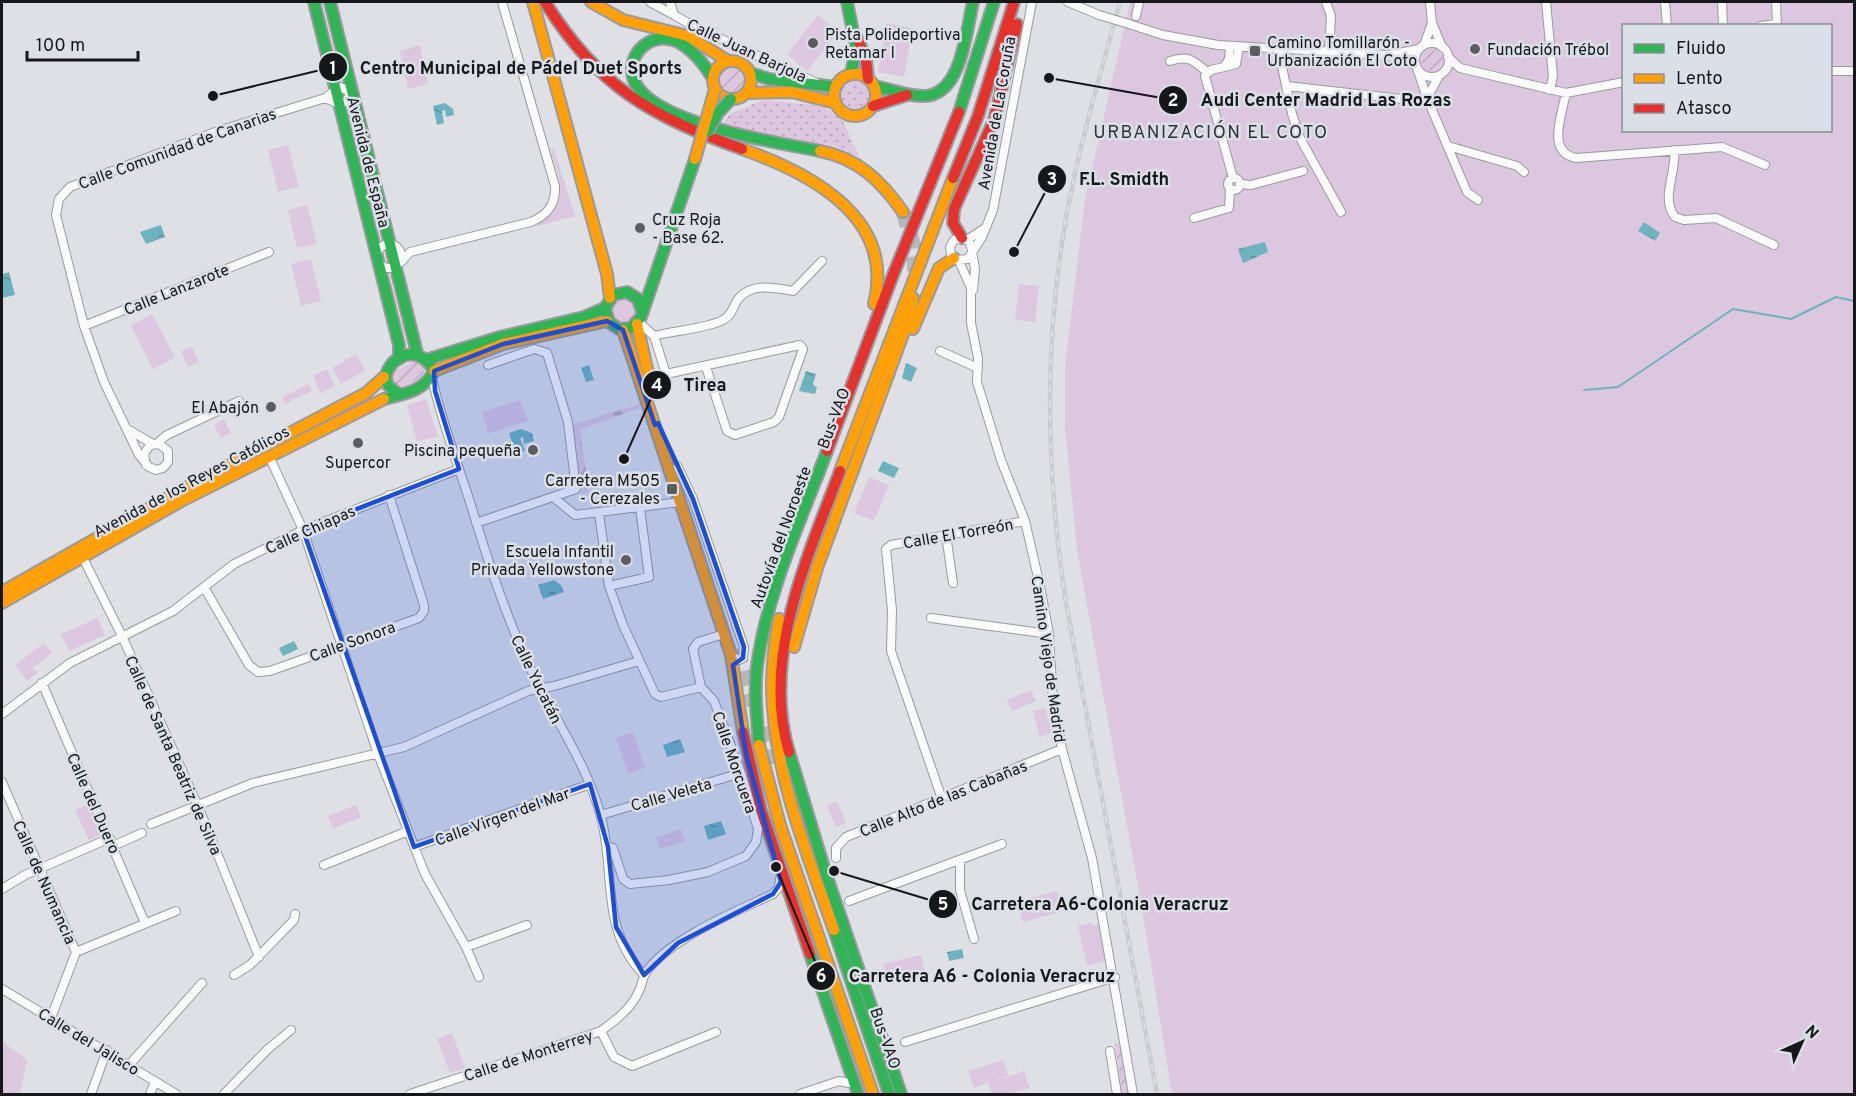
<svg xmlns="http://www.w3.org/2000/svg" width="1856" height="1096" viewBox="0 0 1856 1096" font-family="Overpass,sans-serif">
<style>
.grass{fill:url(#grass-dots)}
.forest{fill:url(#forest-firs)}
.park{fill:#ddc7e0;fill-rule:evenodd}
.garden{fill:url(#garden-furrows)}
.water{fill:url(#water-ripples)}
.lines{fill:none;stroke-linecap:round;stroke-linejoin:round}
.stream{stroke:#6db3be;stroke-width:2}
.highway-tunnel{stroke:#b6b8bc;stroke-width:15;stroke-dasharray:15 8;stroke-linecap:butt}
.street-casing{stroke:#989a9d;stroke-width:10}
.fast-casing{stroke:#989a9d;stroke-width:14}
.slow-casing{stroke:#989a9d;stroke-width:14}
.jam-casing{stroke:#989a9d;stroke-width:14}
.street{stroke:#fafafb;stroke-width:8}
.fast{stroke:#30b455;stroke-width:10}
.slow{stroke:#ff9f0a;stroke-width:10}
.jam{stroke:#e5322d;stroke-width:10}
.rail-casing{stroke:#cacbcc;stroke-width:4.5}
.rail{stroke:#dbdfe8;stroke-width:2;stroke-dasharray:7;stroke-linecap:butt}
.street-bridge-casing{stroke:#989a9d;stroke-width:10;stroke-linecap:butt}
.fast-bridge-casing{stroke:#989a9d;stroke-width:14;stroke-linecap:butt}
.slow-bridge-casing{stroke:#989a9d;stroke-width:14;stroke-linecap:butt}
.street-bridge{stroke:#fafafb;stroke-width:8}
.fast-bridge{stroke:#30b455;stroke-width:10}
.slow-bridge{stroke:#ff9f0a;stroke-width:10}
.marked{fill:#1d4ed8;fill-opacity:0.2;stroke:#1d4ed8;stroke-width:4.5;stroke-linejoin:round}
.poi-dot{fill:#5b5d61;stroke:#dbdfe8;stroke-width:2}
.labels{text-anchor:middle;stroke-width:5;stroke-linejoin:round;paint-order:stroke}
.poi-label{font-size:16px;fill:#15171a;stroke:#dbdfe8;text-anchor:start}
.street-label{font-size:16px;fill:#15171a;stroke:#dbdfe8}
.neighbourhood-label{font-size:18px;letter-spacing:1.5px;fill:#2e3138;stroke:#dbdfe8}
.leader{fill:none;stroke:#15171a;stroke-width:2}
.callout-dot{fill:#15171a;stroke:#dbdfe8;stroke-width:2}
.mark-label{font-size:18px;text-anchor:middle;font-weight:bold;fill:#fff}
.callout-label{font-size:18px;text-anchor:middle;font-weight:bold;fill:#15171a;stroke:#dbdfe8;stroke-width:5;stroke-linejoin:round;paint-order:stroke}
</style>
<defs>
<pattern id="grass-dots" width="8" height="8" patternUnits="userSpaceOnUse" patternTransform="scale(1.5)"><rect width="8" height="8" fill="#ddc7e0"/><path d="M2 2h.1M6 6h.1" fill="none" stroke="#bdaac0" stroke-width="1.8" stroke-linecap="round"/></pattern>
<pattern id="forest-firs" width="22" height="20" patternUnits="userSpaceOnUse" patternTransform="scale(1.5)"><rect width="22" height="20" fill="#ddc7e0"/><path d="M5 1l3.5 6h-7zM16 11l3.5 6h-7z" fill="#bdaac0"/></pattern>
<pattern id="garden-furrows" width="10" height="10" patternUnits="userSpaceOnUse" patternTransform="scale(1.5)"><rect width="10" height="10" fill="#ddc7e0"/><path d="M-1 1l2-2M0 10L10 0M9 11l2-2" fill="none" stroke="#bdaac0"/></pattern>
<pattern id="water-ripples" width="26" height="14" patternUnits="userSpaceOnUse" patternTransform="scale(1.5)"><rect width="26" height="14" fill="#6db3be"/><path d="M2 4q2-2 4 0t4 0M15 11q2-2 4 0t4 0" fill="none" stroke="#58919a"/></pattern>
</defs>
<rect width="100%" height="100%" fill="#dee0e5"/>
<path class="grass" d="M841 95a14 14 0 1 1 28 0a14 14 0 1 1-28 0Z
M763 100 823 106 843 121 859 157 834 146 721 126 730 114Z"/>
<path class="forest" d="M643 403 642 407 580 430 589 492 582 494 571 425Z"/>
<path class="park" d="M1130 2H1854V1094H1172L1142 909 1077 550 1065 428V366L1085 199ZM1624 26H1830V130H1624Z
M818 15 838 32 807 71 787 54Z
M887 23 913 28 904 77 878 72Z
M420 45 428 84 408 89 400 51Z
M288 145 299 187 278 192 268 150Z
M554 149 575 216 537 226C540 220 550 217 554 210 567 193 556 168 551 150Z
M307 205 317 244 297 248 288 210Z
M311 259 321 301 301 306 291 264Z
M1019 284 1039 286 1035 322 1015 320Z
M611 311a13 13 0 1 1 26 0a13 13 0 1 1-26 0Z
M152 314 175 357 153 369 131 325Z
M192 347 199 362 188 367 181 351Z
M356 354 365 371 341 384 332 368Z
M327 369 335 386 321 393 313 376Z
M309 384 312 391 285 404 282 397Z
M426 399 438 436 417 442 407 405Z
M520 400 528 421 488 433 482 412Z
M224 419 231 433 221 438 214 425Z
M869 477 889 485 874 521 854 513Z
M98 618 105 635 69 651 61 634Z
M44 643 52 653 34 667 31 664 37 673 27 681 15 665Z
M1031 690 1036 701 1012 711 1007 700Z
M1045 708 1052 733 1040 737 1033 711Z
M633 732 645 768 628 774 616 738Z
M837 801 846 823 836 827 827 806Z
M89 804 102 834 89 840 75 810Z
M356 805 361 817 333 829 328 816Z
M681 829 685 841 660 849 656 837Z
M1057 891 1062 912 1023 922 1017 901Z
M1092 923 1093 926 1100 925 1105 961 1087 966 1078 926Z
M921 955 925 975 888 983 883 964Z
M452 1033 465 1068 450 1073 437 1039Z
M2 1041 27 1060 20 1094H2Z
M1003 1060 1008 1075 997 1080 1024 1071 1030 1088 1008 1094H992L988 1082 974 1088 968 1071Z"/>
<path class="garden" d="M1421 60a11 11 0 1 1 22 0a11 11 0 1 1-22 0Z
M719 80a13 13 0 1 1 26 0a13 13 0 1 1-26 0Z
M414 361 425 364 424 376 405 386 396 385 392 382 393 372Z
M1115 1043 1121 1047 1129 1094H1122Z"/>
<path class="water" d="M445 103 453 109 454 115 446 117 445 110 442 111 444 123 437 125 433 106Z
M1644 222 1660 233 1655 241 1638 231Z
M161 225 165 237 146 244 140 232Z
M1265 242 1268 252 1243 263 1238 249Z
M9 272 15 295 2 298V274Z
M906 363 917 368 911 382 902 378Z
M589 365 594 380 586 382 581 368Z
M806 371 816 374 813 384 817 388 815 394 799 391Z
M521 429 532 433 534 441 524 444 523 437 520 438 525 451 516 454 509 433Z
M883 461 899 468 894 478 878 471Z
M554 580 561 585 564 592 543 599 538 585Z
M294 641 298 649 283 656 279 648Z
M680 739 685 752 667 757 663 745Z
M721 821 726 834 708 840 704 826Z
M962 949 964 958 949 961 947 952Z"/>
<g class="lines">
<path class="stream" d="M1584 390 1618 387 1733 309 1791 319 1836 297 1854 301"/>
<path class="highway-tunnel" d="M903 212 913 243 915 273
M737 649 754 705
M761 728 773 765"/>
<defs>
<path id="street" d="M650 2 672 14
M670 2 674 15 693 26 817 83
M1068 2 1099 15
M1326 2 1331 16 1329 52
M1430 2 1432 23 1442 47
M1546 2 1553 76 1550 90
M1665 2 1667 26
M1722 2 1723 26
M1776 2 1777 26
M1136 16 1139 2
M1129 24 1163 35 1218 45 1387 55 1416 65
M1760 26 1777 24
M1415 60a17 17 0 1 1 34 0a17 17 0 1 1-34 0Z
M1424 45 1432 23
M1230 46 1229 59 1224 67 1236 64 1239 47
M1278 48 1292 114 1300 138 1341 212
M1388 55 1419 49
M1448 57 1460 68 1566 93 1624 82
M1170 61C1188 55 1193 60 1207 72
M1224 67 1211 70 1205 76 1233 178
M1417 68 1427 98 1467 192 1478 200
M1830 71H1854
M1287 86 1428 102
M1566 93C1562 115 1546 152 1576 158L1722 147 1765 165
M1427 98 1439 76
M1448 146 1517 166 1524 172
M1674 150C1677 173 1660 198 1675 217L1684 220 1716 218 1774 245
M1228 184a6 6 0 1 1 12 0a6 6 0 1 1-12 0Z
M1241 184 1251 185 1303 171
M1194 218 1229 208 1230 189
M967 240 985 228
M377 256a12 12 0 1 1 24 0a12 12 0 1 1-24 0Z
M972 250 969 241 962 238 954 240 950 247 951 255 956 260 968 259 982 237 993 210 1032 2
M972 251 975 269 973 290
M959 261 971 288V323L978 358 977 382 1001 460 1025 521 1040 586 1049 634 1053 702 1062 749 1092 858 1133 1094
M401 262 410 252 531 222C547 215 556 205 555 186L502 2
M640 323 654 336C672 331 709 328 723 320 733 315 733 305 739 298 753 282 776 288 793 291L822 261
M84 326 269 252
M654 336 666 374 654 396
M940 351 978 368
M666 374 800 345 803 349 779 417 774 422 735 435 727 431 706 367
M432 378C441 419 456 459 469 499 486 554 503 609 527 661 550 713 587 762 601 817 616 873 599 928 644 975
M129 430 153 444
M156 444 167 435 239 401
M269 456 303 530 378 754 425 874 466 947 479 977
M146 465 144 454 150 445 159 444 168 451V462L163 468 156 470 149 467 139 455 104 382 84 326 56 215 59 199 70 187 218 131 325 98 340 87 351 92 346 102 339 104 325 98
M678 467 693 499 744 647 743 658 739 660 732 656
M553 497 575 515 680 502
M599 513 609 586 623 625 655 694 661 697 701 687
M476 523 576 489 568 422 547 353 534 349 488 365
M946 535 953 583
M82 556 122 636 198 806 259 957
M609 586 649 577 640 508
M204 587 249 665 258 672 270 671 419 618 424 611V605L389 495
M931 618 1049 634
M42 683 145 923
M2 714 70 663 173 611 234 564 303 530 459 469
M2 782 76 952 51 1018
M942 799 891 651 892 610 886 549 891 545 1025 521
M601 815 741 773
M151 824 253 783 404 747 528 691 554 686 639 661
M113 846 142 833
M414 847 590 784
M608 847 613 848 623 879 630 884 669 880 708 872 746 856 756 842 758 829 741 773 714 701 701 687 693 649 698 642 724 634
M836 858V848L846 837 1062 749
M960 860V890L974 939
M324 865 408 831
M2 889 25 875 110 838
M849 901 1002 844
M466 947 527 925
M76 952 176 911
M234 975 250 965 294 920 295 914
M2 989 176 1094
M601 1031 614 1057 632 1066 716 1032
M905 1042 1115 977
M1110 1051 1117 1094
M130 1064 202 983
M91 1094 107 1050
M150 1094 155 1082
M224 1094 268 1049 291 1030
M410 1094 601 1031C617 1019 631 1009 639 991 642 986 642 979 645 974 666 940 737 911 773 894L779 887 780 879
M800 1094 839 1081 854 1084"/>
<path id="fast" d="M314 2 399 345V359
M330 2 417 353
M847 2 856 47 851 74
M750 73 769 79 836 87
M712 77C699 56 674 26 646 44 637 50 631 61 632 72 636 123 781 143 820 151
M874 86C889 89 910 97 925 96 962 94 966 31 973 2
M959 112 994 2
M642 312 638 299 627 292 613 295 605 308 609 322 619 329 631 328 641 317 695 159
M429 359 500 337 584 317 605 308
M384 399C403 394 425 391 434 371 415 335 377 367 388 385 390 388 396 392 399 394
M759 745C757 718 754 692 757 666 767 592 801 520 827 451
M789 752 826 874 901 1094
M834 930 889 1094
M810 954 858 1094"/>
<path id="slow" d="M533 2 607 274 610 298
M591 2 623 20 688 36 728 61
M713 80a19 19 0 1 1 38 0a19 19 0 1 1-38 0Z
M834 95a21 21 0 1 1 42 0a21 21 0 1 1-42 0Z
M747 93 792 92 836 103
M742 149C810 173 896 217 874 304
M820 151C858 158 881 181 903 212
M637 324 648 373
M913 329 939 268 954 258
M623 330 731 655 743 732
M434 371 503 344 607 321
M840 471 953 178
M2 592 178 492 366 393 384 377
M2 603 183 500 384 399
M779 619C775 642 772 664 772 687 773 771 807 853 834 930
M794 647 817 568 909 318 913 298
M759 745 780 825 873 1094"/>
<path id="jam" d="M545 2C598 87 651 116 742 149
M858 39 866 59 868 79
M873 106 907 95
M953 178 978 116 1014 2
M962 238 953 223 954 209 994 120 1017 24
M827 451 893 275 959 112
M743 732 761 810 810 954
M789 752C761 658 807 559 840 471"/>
</defs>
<use href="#street" class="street-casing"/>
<use href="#fast" class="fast-casing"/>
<use href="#slow" class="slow-casing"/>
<use href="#jam" class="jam-casing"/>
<use href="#street" class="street"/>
<use href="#fast" class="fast"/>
<use href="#slow" class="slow"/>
<use href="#jam" class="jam"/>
<defs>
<path id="rail" d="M1120 2C1101 72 1080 142 1067 213 1043 342 1046 473 1066 603L1157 1094"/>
</defs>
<use href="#rail" class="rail-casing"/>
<use href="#rail" class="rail"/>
<defs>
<path id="street-bridge" d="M1099 15 1129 24"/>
<path id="fast-bridge" d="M708 132 718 113 731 99"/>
<path id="slow-bridge" d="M695 159 715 89"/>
</defs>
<use href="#street-bridge" class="street-bridge-casing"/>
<use href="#fast-bridge" class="fast-bridge-casing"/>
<use href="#slow-bridge" class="slow-bridge-casing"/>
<use href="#street-bridge" class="street-bridge"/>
<use href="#fast-bridge" class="fast-bridge"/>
<use href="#slow-bridge" class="slow-bridge"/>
</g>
<path class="marked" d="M607 321 623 330 655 425 658 423 693 499 744 647 743 658 733 665 746 753 781 882 773 894 678 943 644 975 616 927 608 847 590 784 414 847 303 530 459 469 435 391 434 371 503 344Z"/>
<g class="poi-dot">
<circle cx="813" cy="43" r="6"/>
<circle cx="1475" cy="49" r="6"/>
<rect x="1249" y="45" width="12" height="12" rx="3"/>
<circle cx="640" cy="228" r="6"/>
<circle cx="271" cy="407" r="6"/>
<circle cx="358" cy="443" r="6"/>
<circle cx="533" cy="450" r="6"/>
<rect x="666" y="483" width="12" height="12" rx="3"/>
<circle cx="626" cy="560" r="6"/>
</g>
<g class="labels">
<g class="poi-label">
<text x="825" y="40">Pista Polideportiva<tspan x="825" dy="18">Retamar I</tspan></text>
<text x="1267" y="48">Camino Tomillarón -<tspan x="1267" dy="18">Urbanización El Coto</tspan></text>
<text x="1487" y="55">Fundación Trébol</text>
<text x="652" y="225">Cruz Roja<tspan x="652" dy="18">- Base 62.</tspan></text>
<text x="259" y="413" text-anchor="end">El Abajón</text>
<text x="521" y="456" text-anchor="end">Piscina pequeña</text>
<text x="358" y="468" text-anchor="middle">Supercor</text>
<text x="660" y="486" text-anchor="end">Carretera M505<tspan x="660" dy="18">- Cerezales</tspan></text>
<text x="614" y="557" text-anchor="end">Escuela Infantil<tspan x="614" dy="18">Privada Yellowstone</tspan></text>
</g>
<g class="street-label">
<text transform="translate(747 50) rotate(25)" y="6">Calle Juan Barjola</text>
<text transform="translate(996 113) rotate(-80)" y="6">Avenida de La Coruña</text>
<text transform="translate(177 148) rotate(-20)" y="6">Calle Comunidad de Canarias</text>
<text transform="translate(369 162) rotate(76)" y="6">Avenida de España</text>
<text transform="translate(176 289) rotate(-22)" y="6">Calle Lanzarote</text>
<text transform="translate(833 418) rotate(-69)" y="6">Bus-VAO</text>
<text transform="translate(191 481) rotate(-28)" y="6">Avenida de los Reyes Católicos</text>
<text transform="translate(310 529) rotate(-24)" y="6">Calle Chiapas</text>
<text transform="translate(958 533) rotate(-10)" y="6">Calle El Torreón</text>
<text transform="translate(780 537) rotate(-70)" y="6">Autovía del Noroeste</text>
<text transform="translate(352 641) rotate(-20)" y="6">Calle Sonora</text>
<text transform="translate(1049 659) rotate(82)" y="6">Camino Viejo de Madrid</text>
<text transform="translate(537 679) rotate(64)" y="6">Calle Yucatán</text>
<text transform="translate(174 755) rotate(66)" y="6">Calle de Santa Beatriz de Silva</text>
<text transform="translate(735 762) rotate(71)" y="6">Calle Morcuera</text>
<text transform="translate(671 794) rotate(-16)" y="6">Calle Veleta</text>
<text transform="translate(943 798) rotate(-22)" y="6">Calle Alto de las Cabañas</text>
<text transform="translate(94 803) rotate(66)" y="6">Calle del Duero</text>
<text transform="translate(502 816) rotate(-20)" y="6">Calle Virgen del Mar</text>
<text transform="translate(45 882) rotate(66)" y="6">Calle de Numancia</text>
<text transform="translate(886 1038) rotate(71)" y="6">Bus-VAO</text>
<text transform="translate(89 1041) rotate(31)" y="6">Calle del Jalisco</text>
<text transform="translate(528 1055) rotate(-18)" y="6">Calle de Monterrey</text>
</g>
<g class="neighbourhood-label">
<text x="1211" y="138">URBANIZACIÓN EL COTO</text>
</g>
</g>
<path class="leader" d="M213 96L333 67M1049 78L1173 100M1014 252L1052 179M624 459L657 385M834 871L943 904M776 867L821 976"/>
<g class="callout-dot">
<circle cx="213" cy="96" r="6"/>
<circle cx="1049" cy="78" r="6"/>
<circle cx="1014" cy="252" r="6"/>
<circle cx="624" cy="459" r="6"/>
<circle cx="834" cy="871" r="6"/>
<circle cx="776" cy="867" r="6"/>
<circle cx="333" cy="67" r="15"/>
<circle cx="1173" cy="100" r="15"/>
<circle cx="1052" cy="179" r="15"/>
<circle cx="657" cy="385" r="15"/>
<circle cx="943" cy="904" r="15"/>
<circle cx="821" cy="976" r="15"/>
</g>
<g class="mark-label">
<text x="333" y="74">1</text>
<text x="1173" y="106">2</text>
<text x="1052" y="185">3</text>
<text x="657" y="391">4</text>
<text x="943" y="910">5</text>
<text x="821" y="982">6</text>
</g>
<g class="callout-label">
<text x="521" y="74">Centro Municipal de Pádel Duet Sports</text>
<text x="1326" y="106">Audi Center Madrid Las Rozas</text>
<text x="1124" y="185">F.L. Smidth</text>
<text x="705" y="391">Tirea</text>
<text x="1100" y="910">Carretera A6-Colonia Veracruz</text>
<text x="982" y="982">Carretera A6 - Colonia Veracruz</text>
</g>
<rect width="1856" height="1096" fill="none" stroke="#15171a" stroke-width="6"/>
<rect x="1622" y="24" width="210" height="108" fill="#dbdfe8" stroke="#8c8f96" stroke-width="1.5"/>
<rect x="1634" y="44" width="30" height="9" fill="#30b455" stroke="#8c8f96" stroke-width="1.5"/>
<text x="1676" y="54" font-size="18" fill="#15171a">Fluido</text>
<rect x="1634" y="74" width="30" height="9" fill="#ff9f0a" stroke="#8c8f96" stroke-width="1.5"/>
<text x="1676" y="84" font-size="18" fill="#15171a">Lento</text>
<rect x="1634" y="104" width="30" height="9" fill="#e5322d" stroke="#8c8f96" stroke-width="1.5"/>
<text x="1676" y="114" font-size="18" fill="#15171a">Atasco</text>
<g transform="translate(1802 1042) rotate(45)" stroke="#dbdfe8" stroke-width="4.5" paint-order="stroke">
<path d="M0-4.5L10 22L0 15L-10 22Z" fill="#15171a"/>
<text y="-9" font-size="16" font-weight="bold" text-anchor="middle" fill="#15171a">N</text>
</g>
<path d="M27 51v9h111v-9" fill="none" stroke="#15171a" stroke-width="3"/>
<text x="36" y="51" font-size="18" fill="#15171a" stroke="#dbdfe8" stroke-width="4.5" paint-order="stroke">100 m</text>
</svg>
